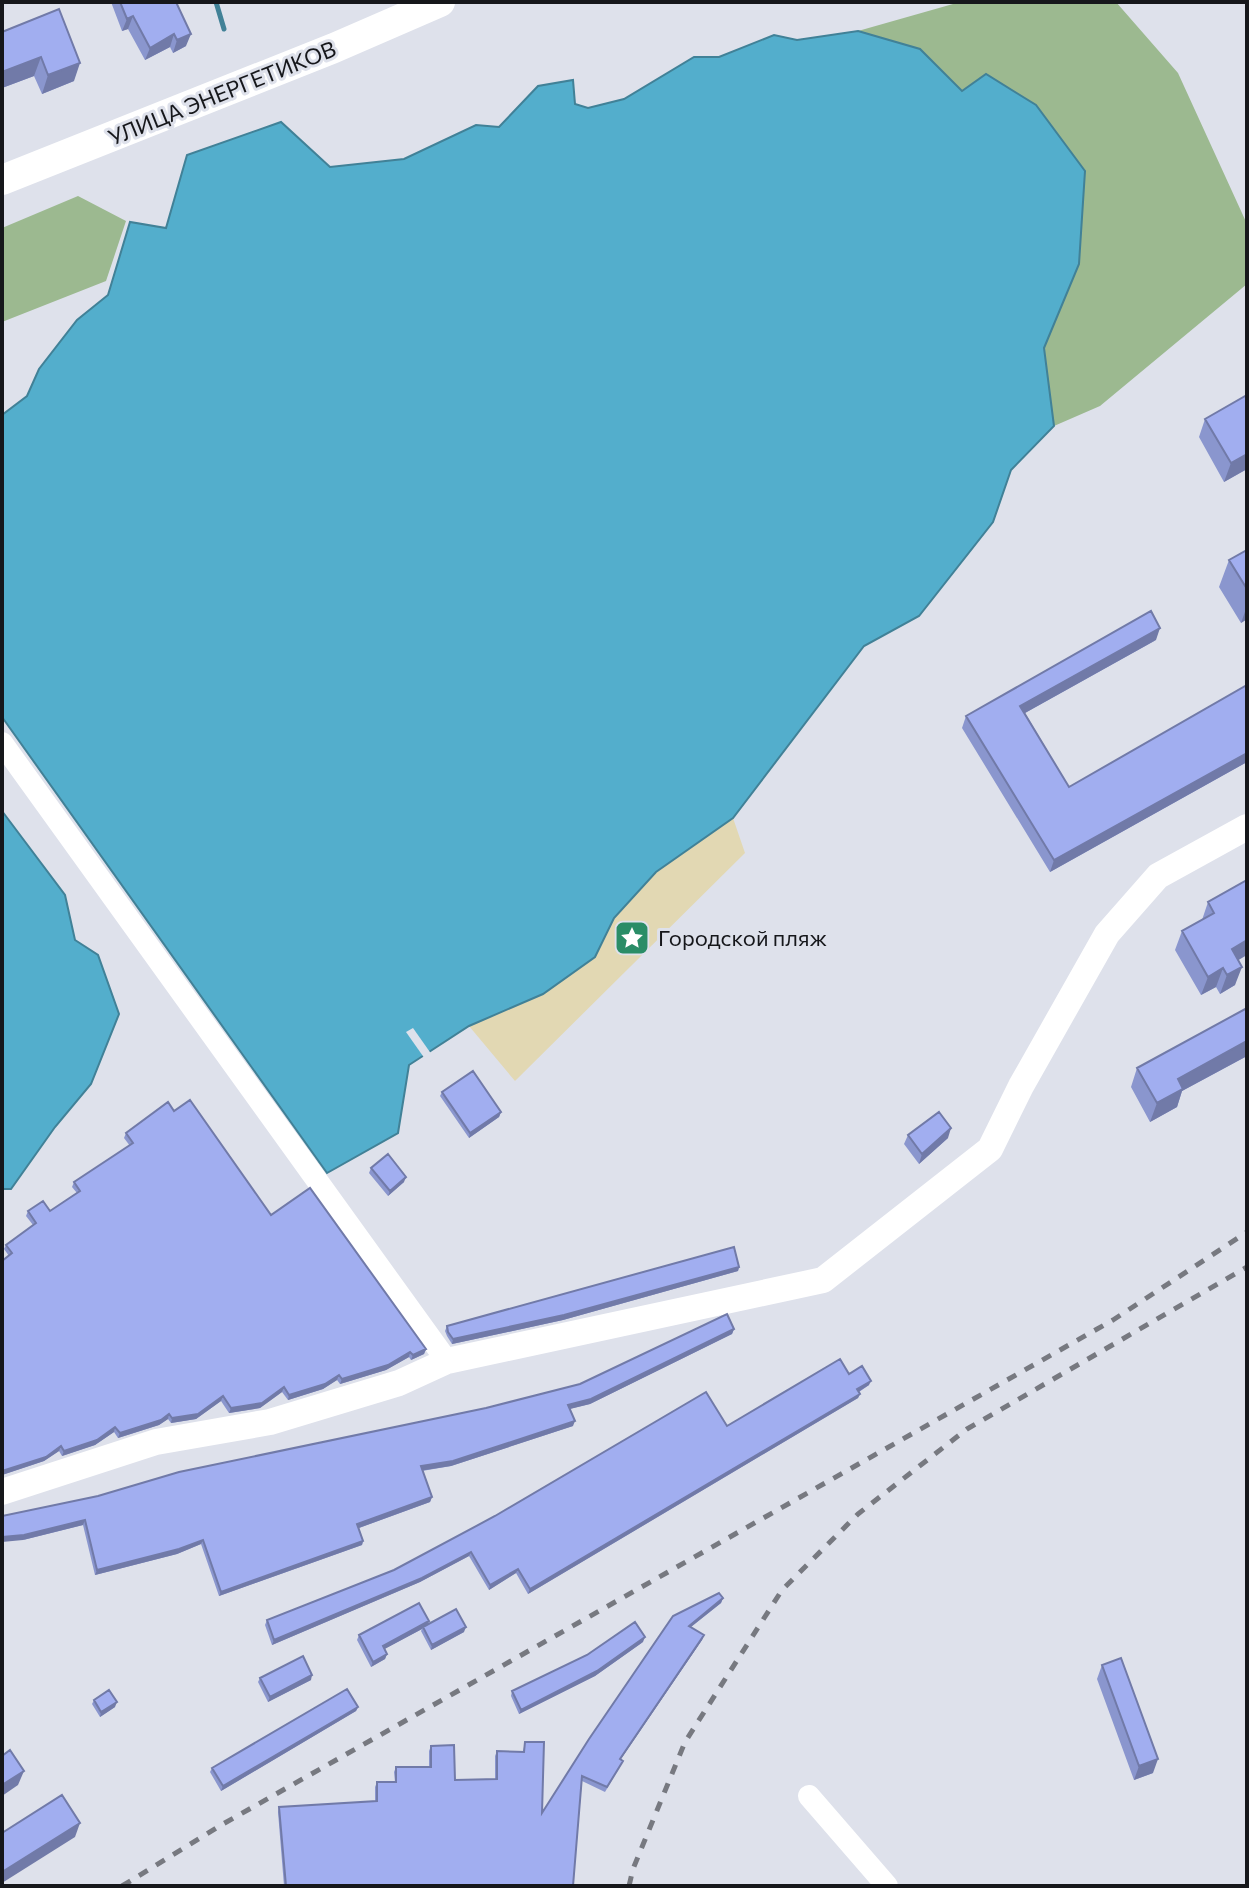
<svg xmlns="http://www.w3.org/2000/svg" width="1249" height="1888" viewBox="0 0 1249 1888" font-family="Commissioner,sans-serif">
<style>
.green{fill:#9cb990}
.sand{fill:#e2d8b3}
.water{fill:#53aecc;stroke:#418197;stroke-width:2}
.pier{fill:#dee1eb}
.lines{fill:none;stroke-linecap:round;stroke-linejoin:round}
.stream{stroke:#418197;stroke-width:5}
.minor{stroke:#fff;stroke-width:22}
.tertiary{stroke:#fff;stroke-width:26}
.secondary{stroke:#fff;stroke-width:30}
.rail{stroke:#777980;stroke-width:5;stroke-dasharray:10 10;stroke-linecap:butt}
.wall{fill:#8a96ce}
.shaded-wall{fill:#717aa8}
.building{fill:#a1aef0;stroke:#717aa8;stroke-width:2}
.labels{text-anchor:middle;stroke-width:6;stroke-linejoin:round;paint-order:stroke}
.street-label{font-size:22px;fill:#16171b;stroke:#dee1eb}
.poi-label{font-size:22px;fill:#16171b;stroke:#dee1eb;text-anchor:start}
</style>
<rect width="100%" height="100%" fill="#dee1eb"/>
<path class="green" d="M960 2H1116L1178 73 1247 224V284L1100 406 1054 426 1044 348 1079 264 962 91 920 49 858 31Z
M78 196 126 221 106 281 2 322V228Z"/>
<path class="sand" d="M733 818 745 853 515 1081 469 1026 543 994 595 957 614 918 656 872Z"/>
<path class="water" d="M858 31 920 49 962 91 986 74 1036 105 1085 171 1079 264 1044 348 1054 426 1011 470 993 522 919 616 864 646 733 818 656 872 614 918 595 957 543 994 469 1026 409 1065 398 1133 327 1173 2 717V415L27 396 39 369 77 320 108 295 130 222 166 228 187 155 281 122 330 167 404 159 476 125 499 127 538 86 573 80 575 104 588 108 624 99 694 57H719L774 35 797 40Z
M2 811 65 895 75 940 98 955 119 1014 91 1084 55 1127 11 1189H2Z"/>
<path class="pier" d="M413 1028 432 1055 425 1059 406 1032Z"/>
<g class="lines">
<path class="stream" d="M216 2 224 29"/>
<path class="minor" d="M2 743 447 1361
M809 1796 887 1886"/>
<path class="tertiary" d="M2 1492 156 1442 270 1422 399 1383 447 1361 823 1280 990 1149 1021 1086 1107 934 1158 876 1247 827"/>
<path class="secondary" d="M2 180 334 48 440 2"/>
<path class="rail" d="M122 1886 223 1824 1113 1320 1247 1232
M629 1886 633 1869 685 1742 782 1590 858 1514 967 1429 1247 1267"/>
</g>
<path class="wall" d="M111 2H176L186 46 173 53 170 47 145 60 128 29 122 31Z
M59 9 74 81 42 94 34 76 2 88V32Z
M1205 419 1247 469 1224 482 1199 437Z
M1247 550V619L1241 623 1219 587 1229 560Z
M1156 640 1025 713 1069 787 1247 685V762L1050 872 962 728 966 716Z
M1208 902 1238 960 1235 985 1220 994 1216 987 1201 995 1175 950 1182 931 1202 920Z
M1247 1008V1056L1182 1091 1177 1107 1150 1122 1131 1087 1137 1068Z
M442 1092 501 1112 499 1117 469 1138 440 1096Z
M174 1111 271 1215 426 1349 424 1354 411 1360 409 1357 386 1370 340 1384 337 1380 323 1389 288 1400 282 1392 260 1408 229 1413 221 1401 196 1419 171 1423 168 1419 159 1425 118 1438 114 1432 95 1445 62 1456 59 1451 44 1461 2 1475V1261L9 1256 4 1249 6 1245 33 1225 26 1216 28 1211H50L77 1193 72 1187 74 1182 130 1146 124 1138 126 1133Z
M908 1135 948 1138 919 1164 904 1144Z
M371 1168 404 1182 388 1196 369 1173Z
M739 1267 738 1271 563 1320 452 1344 447 1336 445 1331 447 1326Z
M734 1329 732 1334 590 1404 569 1409 573 1426 451 1466 422 1471 432 1497 430 1502 359 1528 363 1541 362 1545 219 1596 201 1544 177 1554 95 1575 83 1525 23 1540 98 1496 486 1408 580 1384Z
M849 1374 869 1385 859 1392 860 1394 858 1398 528 1594 516 1573 489 1590 469 1556 420 1582 272 1645 265 1625 267 1620 394 1570Z
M723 1598 721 1603 691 1627 704 1635 702 1640 621 1759V1765L605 1792 582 1781 573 1886H284L278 1812 279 1807 375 1801V1787L377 1782H395L394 1772 396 1767H429V1751L431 1746 455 1780 495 1779V1756L497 1751 523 1752 525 1742 542 1813 673 1616Z
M428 1624 464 1632 431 1650 421 1631 422 1629 384 1649 387 1654 385 1659 371 1667 357 1640 359 1635Z
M643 1642 595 1676 519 1714 511 1696 512 1691Z
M1102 1665 1153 1773 1134 1780 1097 1679Z
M260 1678 311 1680 268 1702 258 1682Z
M94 1700 115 1707 100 1717 92 1704Z
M358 1707 356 1711 221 1791 210 1772 212 1768Z"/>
<path class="shaded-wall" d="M133 16 128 29 122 31 127 19Z
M174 34 170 47 145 60 150 48Z
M191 34 186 46 173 53 177 40Z
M41 57 34 76 2 88V72Z
M80 63 74 81 42 94 48 75Z
M1247 454V469L1224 482 1231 463Z
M1247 606V619L1241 623Z
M1160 628 1156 640 1016 718 1020 706Z
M1247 753V762L1050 872 1054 860Z
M1247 940V955L1225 968 1232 949Z
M1242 967 1235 985 1220 994 1227 975Z
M1223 968 1216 987 1201 995 1208 977Z
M1247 1041V1056L1182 1091 1177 1107 1150 1122 1157 1103 1178 1079Z
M501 1112 499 1117 469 1138 470 1133Z
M951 1128 948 1138 919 1164 922 1154Z
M406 1177 404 1182 388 1196 390 1191Z
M739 1267 738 1271 563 1320 452 1344 453 1339Z
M734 1329 732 1334 590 1404 566 1410 568 1405Z
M426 1349 424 1354 411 1360 413 1355Z
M410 1352 409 1357 386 1370 340 1384 342 1379Z
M339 1375 337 1380 323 1389 288 1400 289 1395Z
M871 1381 869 1385 855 1394 857 1389Z
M284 1387 282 1392 260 1408 229 1413 231 1408Z
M860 1394 858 1398 528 1594 530 1589Z
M223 1396 221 1401 196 1419 171 1423 172 1418Z
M169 1414 168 1419 159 1425 118 1438 120 1433Z
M575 1421 573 1426 451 1466 419 1471 421 1466Z
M115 1427 114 1432 95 1445 62 1456 64 1451Z
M61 1446 59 1451 44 1461 2 1475V1471Z
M432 1497 430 1502 356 1529 357 1524Z
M85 1520 83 1525 23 1540 2 1542V1537Z
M203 1540 201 1544 177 1554 95 1575 97 1570Z
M363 1541 362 1545 219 1596 221 1592Z
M471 1552 469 1556 420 1582 272 1645 274 1640Z
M518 1569 516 1573 489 1590 490 1585Z
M723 1598 721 1603 687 1630 689 1626Z
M429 1621 427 1626 423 1627 422 1629 381 1651 383 1646Z
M466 1627 464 1632 431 1650 432 1645Z
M704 1635 702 1640 618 1763 620 1759Z
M645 1637 643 1642 595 1676 519 1714 521 1710Z
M387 1654 385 1659 371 1667 373 1662Z
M312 1675 311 1680 268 1702 270 1697Z
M117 1702 115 1707 100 1717 101 1712Z
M358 1707 356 1711 221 1791 223 1786Z
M1158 1759 1153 1773 1134 1780 1139 1766Z
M24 1771 18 1785 2 1796V1785Z
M80 1823 75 1837 2 1883V1872Z"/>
<path class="building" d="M120 2H176L191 34 177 40 174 34 150 48 133 16 127 19Z
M59 9 80 63 48 75 41 57 2 72V32Z
M1247 395V454L1231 463 1205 419Z
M1247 550V589L1229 560Z
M1151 611 1160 628 1020 706 1069 787 1247 685V753L1054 860 966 716Z
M1247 880V940L1232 949 1242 967 1227 975 1223 968 1208 977 1182 931 1214 913 1208 902Z
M1247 1008V1041L1178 1079 1183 1089 1157 1103 1137 1068Z
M473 1071 501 1112 470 1133 442 1092Z
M190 1100 271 1215 310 1188 426 1349 413 1355 410 1352 388 1365 342 1379 339 1375 325 1384 289 1395 284 1387 262 1403 231 1408 223 1396 198 1414 172 1418 169 1414 161 1420 120 1433 115 1427 97 1440 64 1451 61 1446 46 1457 2 1471V1261L12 1253 6 1245 36 1223 28 1211 43 1201 50 1211 80 1191 74 1182 133 1143 126 1133 168 1102 174 1111Z
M939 1112 951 1128 922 1154 908 1135Z
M388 1154 406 1177 390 1191 371 1168Z
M734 1247 739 1267 564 1315 453 1339 448 1332 447 1326Z
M727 1314 734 1329 591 1399 568 1405 575 1421 453 1461 421 1466 432 1497 357 1524 363 1541 221 1592 203 1540 179 1549 97 1570 85 1520 24 1535 2 1537V1516L98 1496 179 1472 486 1408 580 1384Z
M840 1359 849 1374 862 1366 871 1381 857 1389 860 1394 530 1589 518 1569 490 1585 471 1552 422 1578 274 1640 267 1620 394 1570 495 1516 706 1392 727 1426Z
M719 1593 723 1598 689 1626 704 1635 620 1759 623 1761 607 1787 582 1776 573 1886H456V1885L415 1886H286L279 1807 377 1801V1782H396V1767H431V1746L454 1745 455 1780 497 1779V1751L524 1752 525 1742H544L542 1813 589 1739 673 1616Z
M419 1603 429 1621 383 1646 387 1654 373 1662 359 1635Z
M456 1609 466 1627 432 1645 423 1627Z
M635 1622 645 1637 597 1671 521 1710 512 1691 587 1655Z
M303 1656 312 1675 270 1697 260 1678Z
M1121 1658 1158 1759 1139 1766 1102 1665Z
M347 1689 358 1707 223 1786 212 1768Z
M109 1690 117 1702 101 1712 94 1700Z
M10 1750 24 1771 2 1785V1756Z
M62 1795 80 1823 2 1872V1833Z"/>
<defs>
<symbol id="sight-square" viewBox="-11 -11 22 22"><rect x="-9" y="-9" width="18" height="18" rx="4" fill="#2a8d67" stroke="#dee1eb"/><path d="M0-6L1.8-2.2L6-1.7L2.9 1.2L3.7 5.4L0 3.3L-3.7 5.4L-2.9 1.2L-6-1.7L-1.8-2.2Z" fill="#fff"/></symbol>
</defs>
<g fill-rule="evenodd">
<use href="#sight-square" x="612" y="918" width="40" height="40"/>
</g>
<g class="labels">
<g class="street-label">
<text transform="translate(222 93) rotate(-22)" y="8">УЛИЦА ЭНЕРГЕТИКОВ</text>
</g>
<g class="poi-label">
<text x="658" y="946">Городской пляж</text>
</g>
</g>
<rect width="1249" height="1888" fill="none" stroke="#16171b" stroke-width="8"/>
</svg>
